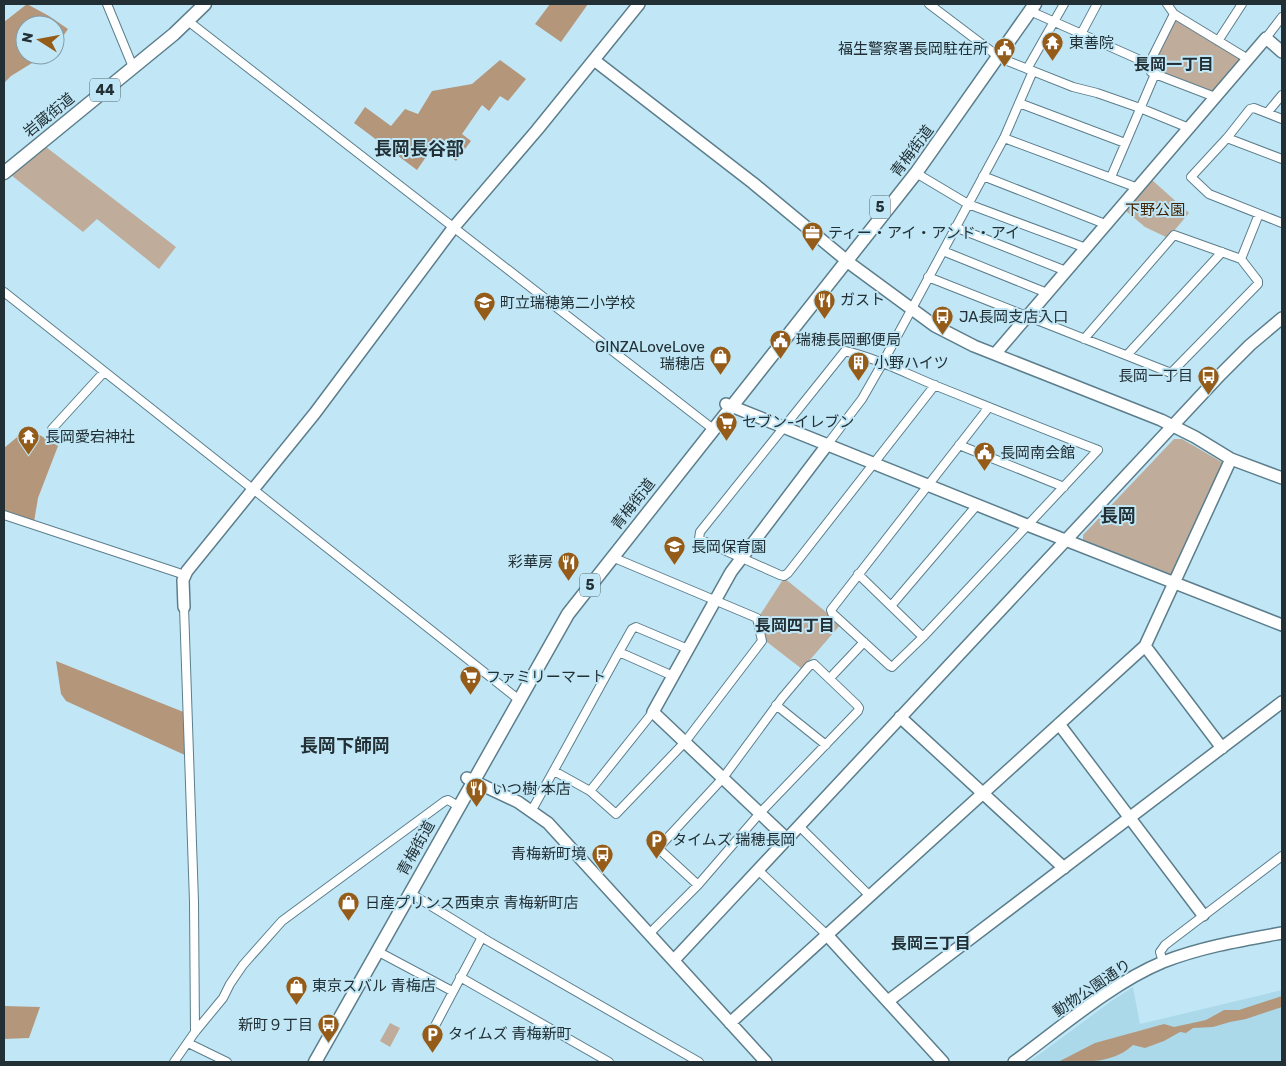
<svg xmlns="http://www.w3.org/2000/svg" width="1286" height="1066" viewBox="0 0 1286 1066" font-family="Rubik,'Noto Sans JP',sans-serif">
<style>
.built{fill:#acd9ea}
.green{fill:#bfac9b}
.forest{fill:#b4967b}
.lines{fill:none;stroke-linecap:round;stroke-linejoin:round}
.street-casing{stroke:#5c7e8c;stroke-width:10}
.secondary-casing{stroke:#5c7e8c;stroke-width:14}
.primary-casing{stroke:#5c7e8c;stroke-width:15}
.street{stroke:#fff;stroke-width:8}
.secondary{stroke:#fff;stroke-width:11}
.primary{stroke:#fff;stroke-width:12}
.labels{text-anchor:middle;stroke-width:4;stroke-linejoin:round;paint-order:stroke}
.shield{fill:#c1e7f6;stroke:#526770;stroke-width:1}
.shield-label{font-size:14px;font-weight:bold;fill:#223036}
.poi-label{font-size:15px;fill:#223036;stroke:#c1e7f6;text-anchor:start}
.street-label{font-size:15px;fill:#223036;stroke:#c1e7f6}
.park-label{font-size:15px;fill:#402200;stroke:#c1e7f6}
.neighbourhood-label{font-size:16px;font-weight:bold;fill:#223036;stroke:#c1e7f6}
.quarter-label{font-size:18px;font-weight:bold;fill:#223036;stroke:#c1e7f6}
</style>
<rect width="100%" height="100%" fill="#c1e7f6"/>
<path class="built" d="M1133 987 1140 1024 1282 990V1062H1029L1110 1002Z"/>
<path class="green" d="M1176 18 1240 56 1241 60 1212 92 1153 70 1152 64 1174 19Z
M46 147 176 247 159 269 97 219 83 232 11 175Z
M1152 180 1189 213 1168 238 1145 227 1126 211Z
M1174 439H1182L1225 464 1173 574 1168 577 1083 542V535Z
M784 578 841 624 802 669 767 642 760 615Z
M390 1023 400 1028 390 1047 380 1041Z"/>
<path class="forest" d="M27 4 49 16 68 29 55 48V25H25V55H45L11 76 4 83V44L5 43 4 22Z
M550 4H588L561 42 535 24Z
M500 60 526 79 508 101 500 96 489 111 482 105 462 134 471 141 456 161 435 144 417 170 354 123 365 107 391 126 405 109 418 114 432 91 472 84Z
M28 428 58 446 38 498 34 522 4 512V448Z
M56 661 186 713 187 756 66 701 61 694Z
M1282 996V1007L1246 1019 1230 1022 1213 1027 1193 1028 1186 1033 1180 1032 1164 1041 1145 1048 1133 1045C1113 1064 1083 1062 1058 1062L1095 1043 1164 1024 1174 1027 1206 1020 1224 1010H1239Z
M4 1006 40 1007 29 1038 4 1039Z"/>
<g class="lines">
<defs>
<path id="street" d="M107 4 133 67
M929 4 999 57 1005 60 1073 87 1097 93 1140 108 1189 128
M1167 4 1174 14 1248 59
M1030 11 1149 64
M188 21 713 429
M1081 34 1097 4
M1266 38 1282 17
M1218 41 1242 4
M1027 69 1064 4
M1155 74 1215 97
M1019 103 1125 143
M1267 113 1282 95
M1282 119 1254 108 1250 109 1227 138 1191 177 1209 194 1282 223
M1004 138 1138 188
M1227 138 1282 159
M916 173 968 204 1086 248
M983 176 1105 224
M1111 177 1155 74 1151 72 1149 64 1174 14
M955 227 1066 271
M943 251 1047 293
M1241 259 1259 214
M928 277 1171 373 1258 284V281L1241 259 1174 235 1084 339
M4 292 518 699
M1127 355 1222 252
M935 385 788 573 784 576 780 575 699 539 700 532 845 351C876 358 905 373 934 385 989 407 1043 429 1098 450L923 637 892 667 890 666 832 613 831 610 989 407
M52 429 104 372
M827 445 862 399 882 364 1004 138 1033 71
M959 445 1064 487
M4 515 185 575
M858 574 923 637
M891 606 977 505
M184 607 194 902 195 1032
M619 652 632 629 636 627 688 649
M814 664 857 705 859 708 858 711 760 813 698 885 660 850V846L723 778 782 698 809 666Z
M830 678 864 642
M776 705 826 745
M554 771 590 791 616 814 685 742 762 641 757 618 612 557
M590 791 653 712
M532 810 619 652 673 676
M799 826 870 896
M758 870 827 935
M410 893 488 941 699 1062
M649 934 698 885
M377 951 452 991
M1163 962 1160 952 1165 945 1282 856
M460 977 609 1062
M428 1039 482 937
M188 1043 227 1062
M174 1062 195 1032 223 998 230 984 243 965 282 921 445 801 448 800 458 806"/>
<path id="secondary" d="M594 60 753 183 852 265 935 326 974 346 1161 420 1195 437 1231 459 1282 478
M995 354 1266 38 1282 52
M726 404 1027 525 1282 625
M184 607 183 580 187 571 315 413 454 227 537 130 639 4
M1145 646 1222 748
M900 717 1064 868
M1059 724 1203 915
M467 778 518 802 548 823 766 1062
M787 839 653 712 731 572 827 445
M827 935 943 1062
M674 960 1221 374 1250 345 1282 318
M888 1001 1282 702
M730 1023 1145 646 1231 459
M1014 1062C1059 1029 1112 983 1163 962 1201 947 1243 940 1282 933"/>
<path id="primary" d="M4 173 174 34 205 4
M315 1062 568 614 916 173 1035 4"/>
</defs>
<use href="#street" class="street-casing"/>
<use href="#secondary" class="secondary-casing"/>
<use href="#primary" class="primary-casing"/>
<use href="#street" class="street"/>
<use href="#secondary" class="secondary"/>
<use href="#primary" class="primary"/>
</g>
<defs>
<symbol id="temple-pin" viewBox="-11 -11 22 30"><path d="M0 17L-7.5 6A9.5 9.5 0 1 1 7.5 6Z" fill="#955b18" stroke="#c1e7f6"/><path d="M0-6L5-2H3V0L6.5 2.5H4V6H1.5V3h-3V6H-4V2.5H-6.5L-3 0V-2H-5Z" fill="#fff"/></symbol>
<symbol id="civic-pin" viewBox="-11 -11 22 30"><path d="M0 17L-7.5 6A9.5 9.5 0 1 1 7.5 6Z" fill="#955b18" stroke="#c1e7f6"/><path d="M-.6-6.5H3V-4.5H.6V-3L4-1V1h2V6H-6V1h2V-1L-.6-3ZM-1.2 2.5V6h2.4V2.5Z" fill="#fff"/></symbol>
<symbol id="office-pin" viewBox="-11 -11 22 30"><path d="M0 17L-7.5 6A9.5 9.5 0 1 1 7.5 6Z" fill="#955b18" stroke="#c1e7f6"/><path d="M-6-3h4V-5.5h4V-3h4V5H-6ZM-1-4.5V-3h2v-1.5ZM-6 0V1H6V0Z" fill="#fff"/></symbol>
<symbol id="restaurant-pin" viewBox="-11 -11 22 30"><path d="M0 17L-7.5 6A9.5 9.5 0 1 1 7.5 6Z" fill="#955b18" stroke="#c1e7f6"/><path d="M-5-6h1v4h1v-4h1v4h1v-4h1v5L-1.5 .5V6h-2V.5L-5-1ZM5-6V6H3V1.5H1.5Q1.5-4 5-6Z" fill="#fff"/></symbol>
<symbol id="school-pin" viewBox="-11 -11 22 30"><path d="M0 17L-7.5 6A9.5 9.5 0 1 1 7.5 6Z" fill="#955b18" stroke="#c1e7f6"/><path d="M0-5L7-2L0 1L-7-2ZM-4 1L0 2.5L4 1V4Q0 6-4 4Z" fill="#fff"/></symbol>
<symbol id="bus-pin" viewBox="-11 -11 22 30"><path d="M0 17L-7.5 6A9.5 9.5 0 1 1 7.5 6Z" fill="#955b18" stroke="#c1e7f6"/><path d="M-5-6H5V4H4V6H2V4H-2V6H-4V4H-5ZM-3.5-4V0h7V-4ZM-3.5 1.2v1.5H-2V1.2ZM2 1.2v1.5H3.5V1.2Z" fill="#fff"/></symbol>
<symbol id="shop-pin" viewBox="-11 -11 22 30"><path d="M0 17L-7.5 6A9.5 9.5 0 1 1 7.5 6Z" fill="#955b18" stroke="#c1e7f6"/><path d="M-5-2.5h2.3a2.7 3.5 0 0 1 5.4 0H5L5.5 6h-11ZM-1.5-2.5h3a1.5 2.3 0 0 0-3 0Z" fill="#fff"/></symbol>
<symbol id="building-pin" viewBox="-11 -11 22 30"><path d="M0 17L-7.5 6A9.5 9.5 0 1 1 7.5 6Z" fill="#955b18" stroke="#c1e7f6"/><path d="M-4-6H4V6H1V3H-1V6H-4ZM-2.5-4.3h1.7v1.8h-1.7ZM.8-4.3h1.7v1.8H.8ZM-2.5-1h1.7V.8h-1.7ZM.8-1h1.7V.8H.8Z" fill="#fff"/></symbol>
<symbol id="supermarket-pin" viewBox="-11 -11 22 30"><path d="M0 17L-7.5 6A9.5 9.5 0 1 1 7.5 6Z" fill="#955b18" stroke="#c1e7f6"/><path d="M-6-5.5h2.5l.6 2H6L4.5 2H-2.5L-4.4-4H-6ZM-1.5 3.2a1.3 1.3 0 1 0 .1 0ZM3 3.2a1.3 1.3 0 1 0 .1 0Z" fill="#fff"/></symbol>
<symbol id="parking-pin" viewBox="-11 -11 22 30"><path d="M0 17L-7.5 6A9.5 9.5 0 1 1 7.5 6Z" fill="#955b18" stroke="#c1e7f6"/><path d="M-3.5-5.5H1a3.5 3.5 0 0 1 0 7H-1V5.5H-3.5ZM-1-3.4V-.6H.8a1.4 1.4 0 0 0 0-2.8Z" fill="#fff"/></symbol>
</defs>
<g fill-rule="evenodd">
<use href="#temple-pin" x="1040" y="30" width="25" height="34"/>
<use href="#civic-pin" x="992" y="36" width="25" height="34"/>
<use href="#office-pin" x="800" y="220" width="25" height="34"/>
<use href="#restaurant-pin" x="812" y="288" width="25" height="34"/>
<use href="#school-pin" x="472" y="290" width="25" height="34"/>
<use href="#bus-pin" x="930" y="304" width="25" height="34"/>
<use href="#civic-pin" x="768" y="328" width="25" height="34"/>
<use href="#shop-pin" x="708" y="344" width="25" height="34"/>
<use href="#building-pin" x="846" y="350" width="25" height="34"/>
<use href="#bus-pin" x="1196" y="364" width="25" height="34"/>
<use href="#supermarket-pin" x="714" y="410" width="25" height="34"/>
<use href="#temple-pin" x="16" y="424" width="25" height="34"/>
<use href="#civic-pin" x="972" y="440" width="25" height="34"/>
<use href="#school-pin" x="662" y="534" width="25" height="34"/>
<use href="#restaurant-pin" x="556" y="550" width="25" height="34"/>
<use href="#supermarket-pin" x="458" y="664" width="25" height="34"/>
<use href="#restaurant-pin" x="464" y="776" width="25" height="34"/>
<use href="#parking-pin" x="644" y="828" width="25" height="34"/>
<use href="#bus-pin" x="590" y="842" width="25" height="34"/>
<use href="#shop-pin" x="336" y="890" width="25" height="34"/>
<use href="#shop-pin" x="284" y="974" width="25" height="34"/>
<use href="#bus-pin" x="316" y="1012" width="25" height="34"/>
<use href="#parking-pin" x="420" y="1022" width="25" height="34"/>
</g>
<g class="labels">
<g class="shield">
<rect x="90" y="78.5" width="30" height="23" rx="4"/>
<rect x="870" y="195.5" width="20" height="23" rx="4"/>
<rect x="580" y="573.5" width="20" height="23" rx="4"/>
</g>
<g class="shield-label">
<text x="105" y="95">44</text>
<text x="880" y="212">5</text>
<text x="590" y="590">5</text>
</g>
<g class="poi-label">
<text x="1069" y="48">東善院</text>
<text x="988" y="54" text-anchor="end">福生警察署長岡駐在所</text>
<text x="828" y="238">ティー・アイ・アンド・アイ</text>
<text x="840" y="305">ガスト</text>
<text x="500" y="308">町立瑞穂第二小学校</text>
<text x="959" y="322">JA長岡支店入口</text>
<text x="796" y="345">瑞穂長岡郵便局</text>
<text x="705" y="352" text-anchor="end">GINZALoveLove<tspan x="705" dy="17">瑞穂店</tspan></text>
<text x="874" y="368">小野ハイツ</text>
<text x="1193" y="381" text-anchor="end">長岡一丁目</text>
<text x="742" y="427">セブン-イレブン</text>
<text x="45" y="442">長岡愛宕神社</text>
<text x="1000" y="458">長岡南会館</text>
<text x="691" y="552">長岡保育園</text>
<text x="553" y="567" text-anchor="end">彩華房</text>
<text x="486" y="682">ファミリーマート</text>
<text x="492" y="794">いつ樹 本店</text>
<text x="672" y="845">タイムズ 瑞穂長岡</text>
<text x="586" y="859" text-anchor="end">青梅新町境</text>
<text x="365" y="908">日産プリンス西東京 青梅新町店</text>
<text x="312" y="991">東京スバル 青梅店</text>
<text x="313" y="1030" text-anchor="end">新町９丁目</text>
<text x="448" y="1039">タイムズ 青梅新町</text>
</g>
<g class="street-label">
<text transform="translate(49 115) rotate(-39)" y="5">岩蔵街道</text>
<text transform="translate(912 151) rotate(-53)" y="5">青梅街道</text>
<text transform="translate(633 504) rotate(-52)" y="5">青梅街道</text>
<text transform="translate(416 848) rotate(-61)" y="5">青梅街道</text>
<text transform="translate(1092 988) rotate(-34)" y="5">動物公園通り</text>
</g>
<g class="park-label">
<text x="1155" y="215">下野公園</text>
</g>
<g class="neighbourhood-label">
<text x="1174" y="70">長岡一丁目</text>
<text x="795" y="631">長岡四丁目</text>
<text x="931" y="949">長岡三丁目</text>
</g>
<g class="quarter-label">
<text x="419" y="155">長岡長谷部</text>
<text x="1118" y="522">長岡</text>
<text x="345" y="752">長岡下師岡</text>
</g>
</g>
<rect width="1286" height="1066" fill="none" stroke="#223036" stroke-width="10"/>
<g transform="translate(40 40) rotate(281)"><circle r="24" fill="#c1e7f6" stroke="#819ea9"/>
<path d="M0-4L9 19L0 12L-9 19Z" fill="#955b18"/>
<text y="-8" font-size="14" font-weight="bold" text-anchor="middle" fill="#223036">N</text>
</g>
</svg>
